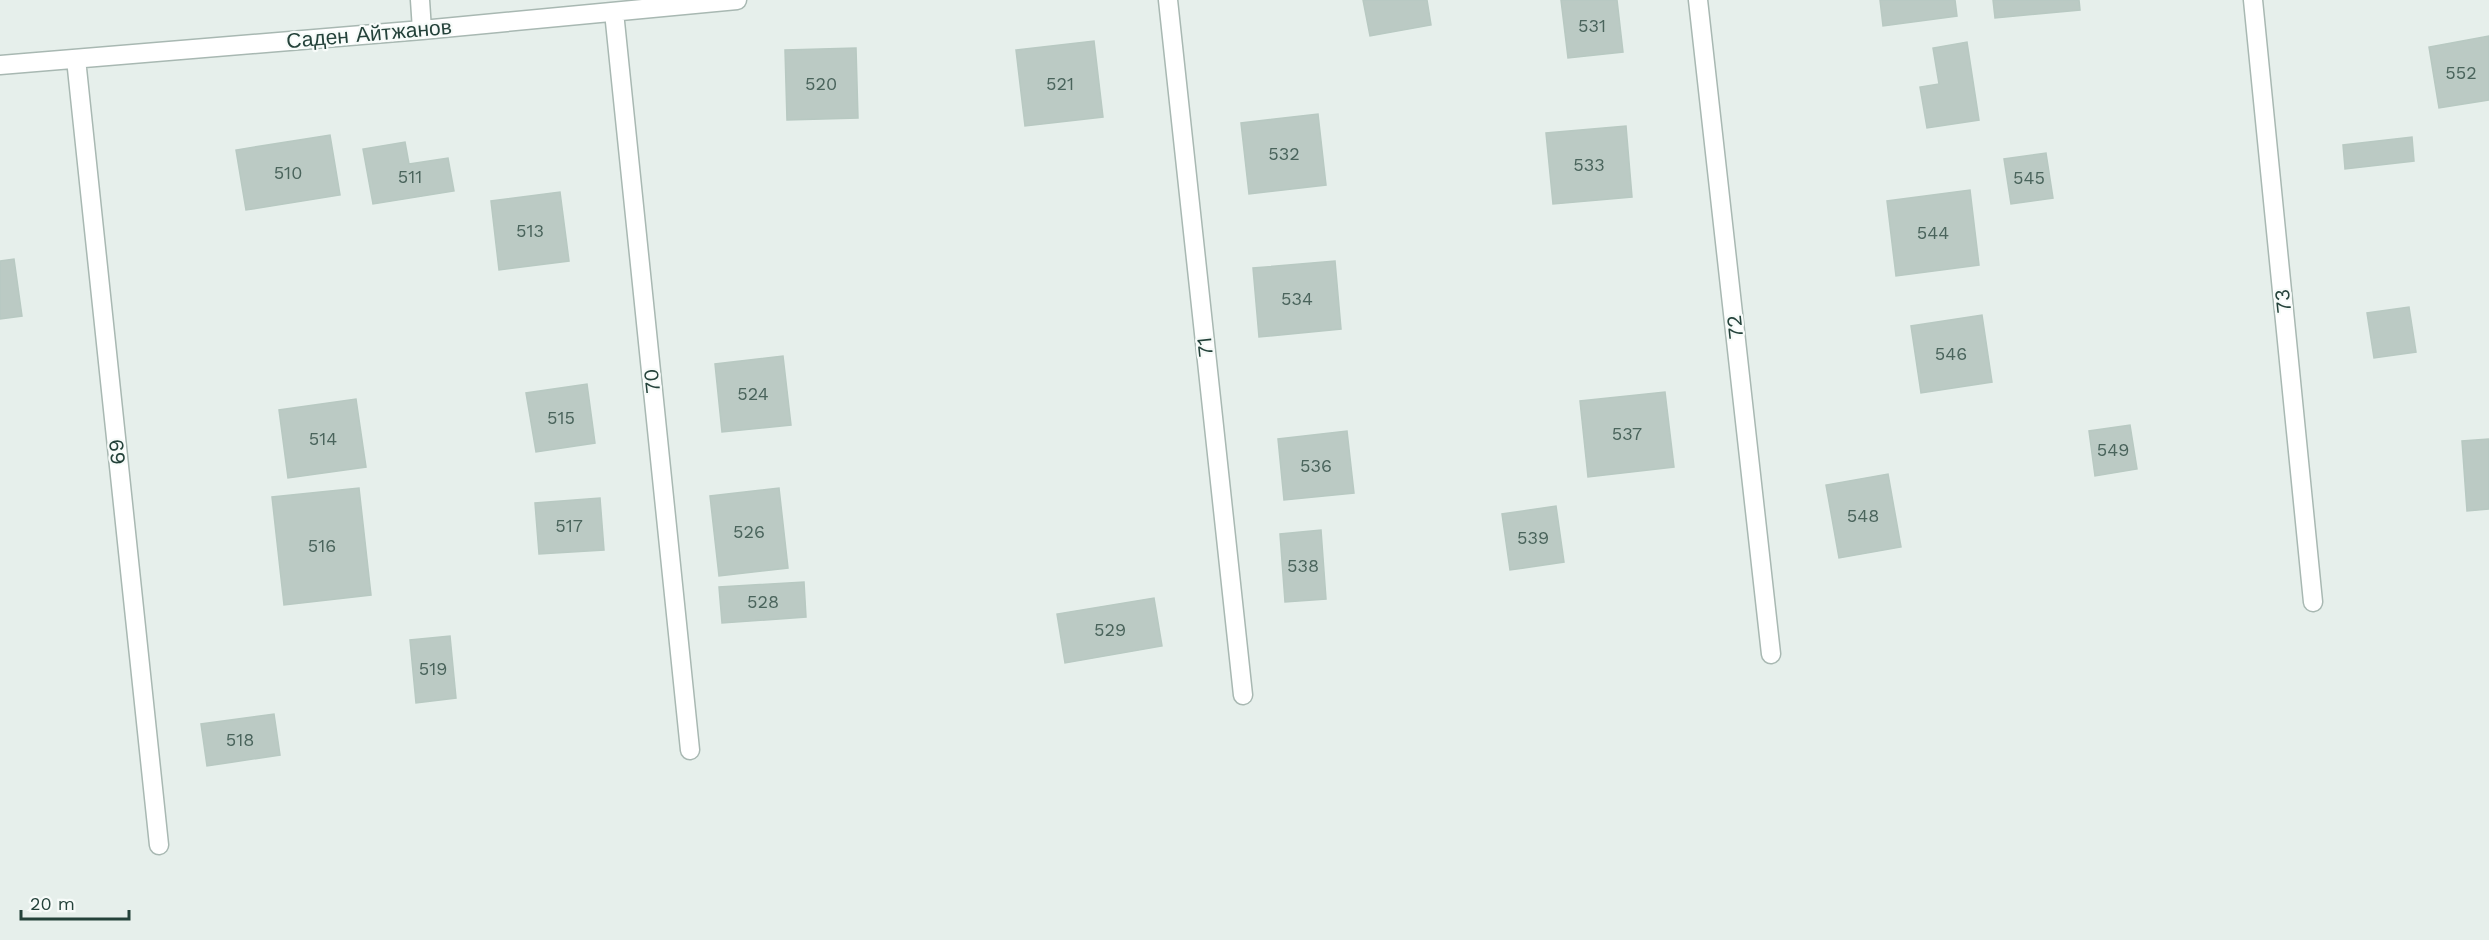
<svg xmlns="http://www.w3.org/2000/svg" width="2489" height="940" viewBox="0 0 2489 940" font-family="'Work Sans',sans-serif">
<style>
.building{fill:#bbcac4;stroke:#b8c9c2;stroke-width:1.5}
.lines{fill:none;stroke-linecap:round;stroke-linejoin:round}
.minor-casing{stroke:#a8b8b2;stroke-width:21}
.minor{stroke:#fff;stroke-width:18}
.labels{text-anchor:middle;stroke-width:4.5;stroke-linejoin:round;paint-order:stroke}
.number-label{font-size:18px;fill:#4a645c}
.street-label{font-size:21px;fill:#24423a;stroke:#f7fbf9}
</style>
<rect width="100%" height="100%" fill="#e6efeb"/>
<path class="building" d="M1363 0H1427L1431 25 1370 36Z
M1561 0H1617L1623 52 1568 58Z
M1880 0H1955L1957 16 1883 26Z
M1993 0H2079L2080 10 1995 18Z
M2489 36V100L2439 108 2429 47Z
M1094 41 1103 117 1025 126 1016 50Z
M1967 42 1979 120 1927 128 1920 87 1939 84 1933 48Z
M856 48 858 118 787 120 785 50Z
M1318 114 1326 185 1249 194 1241 123Z
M1626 126 1632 197 1553 204 1546 133Z
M330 135 340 195 246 210 236 150Z
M2412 137 2414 161 2345 169 2343 145Z
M405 142 409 164 448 158 454 191 373 204 363 149Z
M2046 153 2053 198 2011 204 2004 159Z
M1970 190 1979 265 1896 276 1887 201Z
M560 192 569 261 499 270 491 201Z
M14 259 22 316 0 319V261Z
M1335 261 1341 329 1259 337 1253 268Z
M2409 307 2416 352 2374 358 2367 313Z
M1982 315 1992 382 1921 393 1911 326Z
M783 356 791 425 722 432 715 364Z
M587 384 595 443 536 452 526 393Z
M1665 392 1674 467 1588 477 1580 401Z
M356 399 366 467 288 478 279 410Z
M2130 425 2137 469 2095 476 2089 431Z
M1347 431 1354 493 1284 500 1278 439Z
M2489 439V509L2467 511 2462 441Z
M1888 474 1901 547 1839 558 1826 485Z
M359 488 371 595 284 605 272 497Z
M779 488 788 568 719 576 710 496Z
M600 498 604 550 539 554 535 503Z
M1556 506 1564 562 1510 570 1502 514Z
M1321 530 1326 599 1285 602 1280 534Z
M804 582 806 617 722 623 719 587Z
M1154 598 1162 646 1065 663 1057 614Z
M450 636 456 698 416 703 410 640Z
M274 714 280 755 207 766 201 724Z"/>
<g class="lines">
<defs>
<path id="minor" d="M420 0 422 30
M1168 0 1243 695
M1698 0 1771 654
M2253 0 2313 602
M614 12 690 750
M76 59 159 845
M0 65 422 30 737 0"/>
</defs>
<use href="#minor" class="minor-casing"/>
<use href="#minor" class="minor"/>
</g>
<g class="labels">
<g class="number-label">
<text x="1592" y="32">531</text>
<text x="2461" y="79">552</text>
<text x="821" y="90">520</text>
<text x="1060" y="90">521</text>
<text x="1284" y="160">532</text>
<text x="1589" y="171">533</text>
<text x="288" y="179">510</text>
<text x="410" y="183">511</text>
<text x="2029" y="184">545</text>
<text x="530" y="237">513</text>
<text x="1933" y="239">544</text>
<text x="1297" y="305">534</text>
<text x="1951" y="360">546</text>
<text x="753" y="400">524</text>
<text x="561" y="424">515</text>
<text x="1627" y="440">537</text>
<text x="323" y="445">514</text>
<text x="2113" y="456">549</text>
<text x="1316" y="472">536</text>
<text x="1863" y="522">548</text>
<text x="569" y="532">517</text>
<text x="749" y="538">526</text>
<text x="1533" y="544">539</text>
<text x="322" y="552">516</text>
<text x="1303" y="572">538</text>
<text x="763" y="608">528</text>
<text x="1110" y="636">529</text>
<text x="433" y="675">519</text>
<text x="240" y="746">518</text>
</g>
<g class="street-label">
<text transform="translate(369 34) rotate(-5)" y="7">Саден Айтжанов</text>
<text transform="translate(2283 301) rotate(-96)" y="7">73</text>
<text transform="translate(1735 327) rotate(-96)" y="7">72</text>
<text transform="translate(1205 347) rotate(-96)" y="7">71</text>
<text transform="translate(652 381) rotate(-96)" y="7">70</text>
<text transform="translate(117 452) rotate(-96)" y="7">69</text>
</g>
</g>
<path d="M21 910v9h108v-9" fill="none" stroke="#24423a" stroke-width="3"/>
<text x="30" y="910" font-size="18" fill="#24423a" stroke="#f7fbf9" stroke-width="4.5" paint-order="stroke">20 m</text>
</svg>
